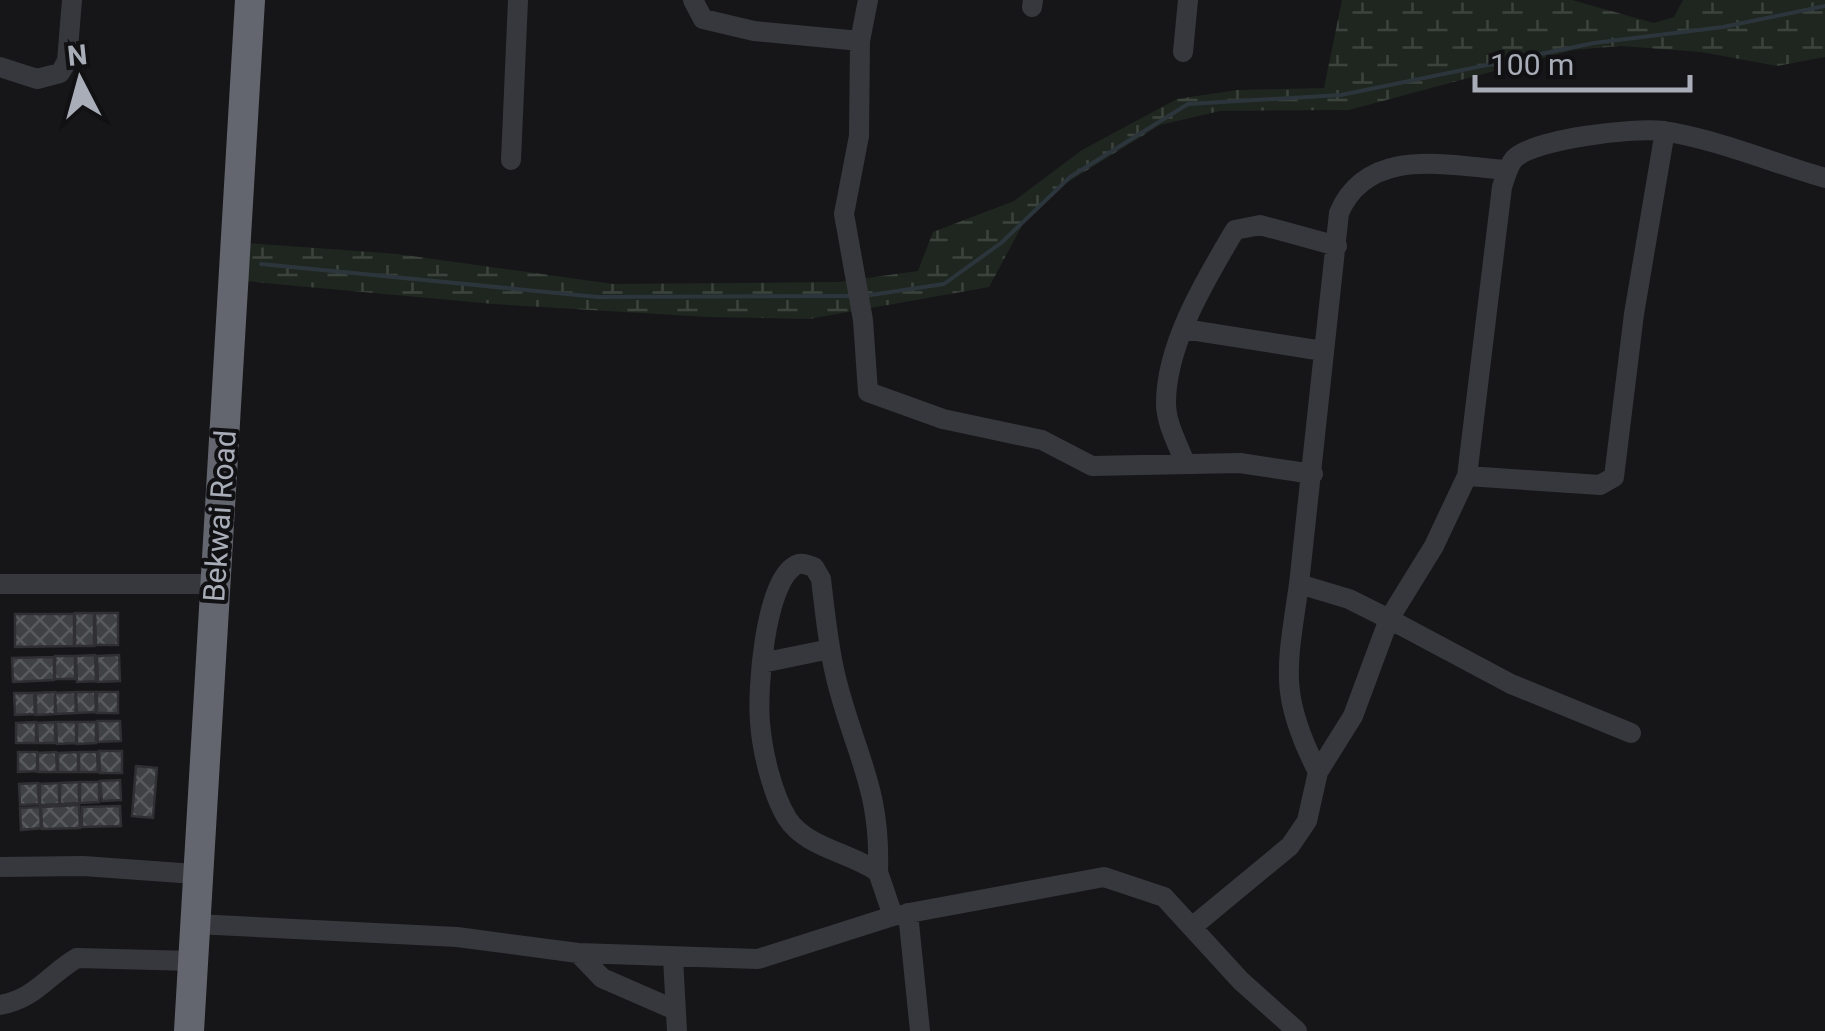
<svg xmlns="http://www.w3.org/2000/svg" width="1825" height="1031" viewBox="0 0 1825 1031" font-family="Roboto,sans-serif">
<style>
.wetland{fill:url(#wetland-marsh)}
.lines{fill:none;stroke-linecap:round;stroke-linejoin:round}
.stream{stroke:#2c353c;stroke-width:4}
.building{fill:url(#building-cross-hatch);stroke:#303034;stroke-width:2.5}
.minor{stroke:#37383d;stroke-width:20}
.highway{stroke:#63666e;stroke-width:30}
.labels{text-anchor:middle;stroke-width:8;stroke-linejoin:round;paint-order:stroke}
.street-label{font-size:30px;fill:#a8adb8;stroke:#111113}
</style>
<defs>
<pattern id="wetland-marsh" width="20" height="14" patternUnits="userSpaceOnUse" patternTransform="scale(2.5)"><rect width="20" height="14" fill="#1e261f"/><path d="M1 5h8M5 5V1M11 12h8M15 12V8" fill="none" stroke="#3c433d"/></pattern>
<pattern id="building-cross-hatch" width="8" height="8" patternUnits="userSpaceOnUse" patternTransform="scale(2.5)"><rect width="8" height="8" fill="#404145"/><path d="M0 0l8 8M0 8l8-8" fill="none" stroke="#595a5e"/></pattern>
</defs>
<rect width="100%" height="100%" fill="#161618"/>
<path class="wetland" d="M1342 0H1572L1654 23 1674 17 1683 0H1825V57L1777 66 1701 52 1620 46 1573 50 1349 110 1220 111 1160 125 1055 190 1024 222 989 287 809 319 707 317 493 304 244 281 246 243 398 254 613 284 838 282 918 271 933 232 1014 201 1082 150 1177 99 1237 90 1324 88Z"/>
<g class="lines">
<path class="stream" d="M261 264 598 297 849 296
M864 296 944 284 1001 243 1070 177 1188 104 1341 95 1594 43 1723 27 1825 6"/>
</g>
<path class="building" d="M75 613H94V646H75Z
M95 613H118V645H96Z
M15 614H74V646L15 647Z
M95 655 96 681 77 682 76 656Z
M119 655 120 681 98 682 97 656Z
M55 656H75V679H55Z
M54 657V680L13 682 12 658Z
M55 692V714L36 715V693Z
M75 692 76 713 56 714 55 693Z
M76 692H95L96 712 77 713Z
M97 692H118V713H97Z
M14 693H34L35 714 15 715Z
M97 721H120L121 741 98 742Z
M36 722V743H16V723Z
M55 722V743H38L37 723Z
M56 722H76V743L57 744Z
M77 722H96V743L77 744Z
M99 751H122V773H100Z
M18 752H37V771L18 772Z
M56 752 57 772H38V753Z
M78 752V772H58V753Z
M79 752H97L98 772H79Z
M136 766 157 768 153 818 132 816Z
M120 780 121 800 102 801 100 781Z
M79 782V803L60 804V783Z
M80 782H99V802L80 803Z
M38 783 39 804 20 805 19 784Z
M59 783V804L40 805V784Z
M79 805 80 828 42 829 41 807Z
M120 806 121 826 82 827V807Z
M40 807 41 828 21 830 20 808Z"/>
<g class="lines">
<path class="minor" d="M693 0 703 19 754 31 860 41
M868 0 860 41 859 136 844 214 863 320 868 392 943 419 1042 440 1092 466 1240 463 1313 474
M1032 7 1033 0
M1183 52 1188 0
M0 67 37 79 60 73 67 61 72 0
M511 160 518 0
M1184 329 1323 351
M1185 463C1178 444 1166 424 1166 403 1166 344 1206 279 1235 230L1260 225 1337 246
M1467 476 1600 485 1614 477 1634 314 1665 131
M0 584H215
M1299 584 1339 213C1368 145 1448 166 1508 170
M762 663 830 649
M1631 733 1511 684 1389 619 1434 546 1467 476 1502 187C1505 178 1508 166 1514 159 1533 139 1635 127 1663 131 1716 139 1773 163 1825 178
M0 867 83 866 195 874
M878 872C881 787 855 755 836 678 828 646 825 612 821 579L814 567C807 565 800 561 793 567 765 587 757 689 760 722 762 751 772 793 787 818 806 848 850 852 878 872L893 916
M908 913 920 1031
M196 924 457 937 578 953 758 959 893 916 1104 877 1164 897 1241 981 1297 1031
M1192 927 1290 846 1307 821 1318 772 1353 716 1389 619 1349 599 1299 584C1287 668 1278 694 1318 772
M578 953 602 978 673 1009
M673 958 677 1031
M0 1005C35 999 48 975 77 958L193 961"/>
<path class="highway" d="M189 1031 250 0"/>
</g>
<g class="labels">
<g class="street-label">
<text transform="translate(220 516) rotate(-86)" y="10">Bekwai Road</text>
</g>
</g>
<g transform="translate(80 80) rotate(354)" stroke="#111113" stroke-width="8" paint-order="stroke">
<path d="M0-8L18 38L0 25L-18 38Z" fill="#a8adb8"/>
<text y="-15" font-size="28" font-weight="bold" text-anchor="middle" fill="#a8adb8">N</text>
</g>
<path d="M1475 75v15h215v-15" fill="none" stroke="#a8adb8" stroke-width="5"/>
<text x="1490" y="75" font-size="30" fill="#a8adb8" stroke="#111113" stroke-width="8" paint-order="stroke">100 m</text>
</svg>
